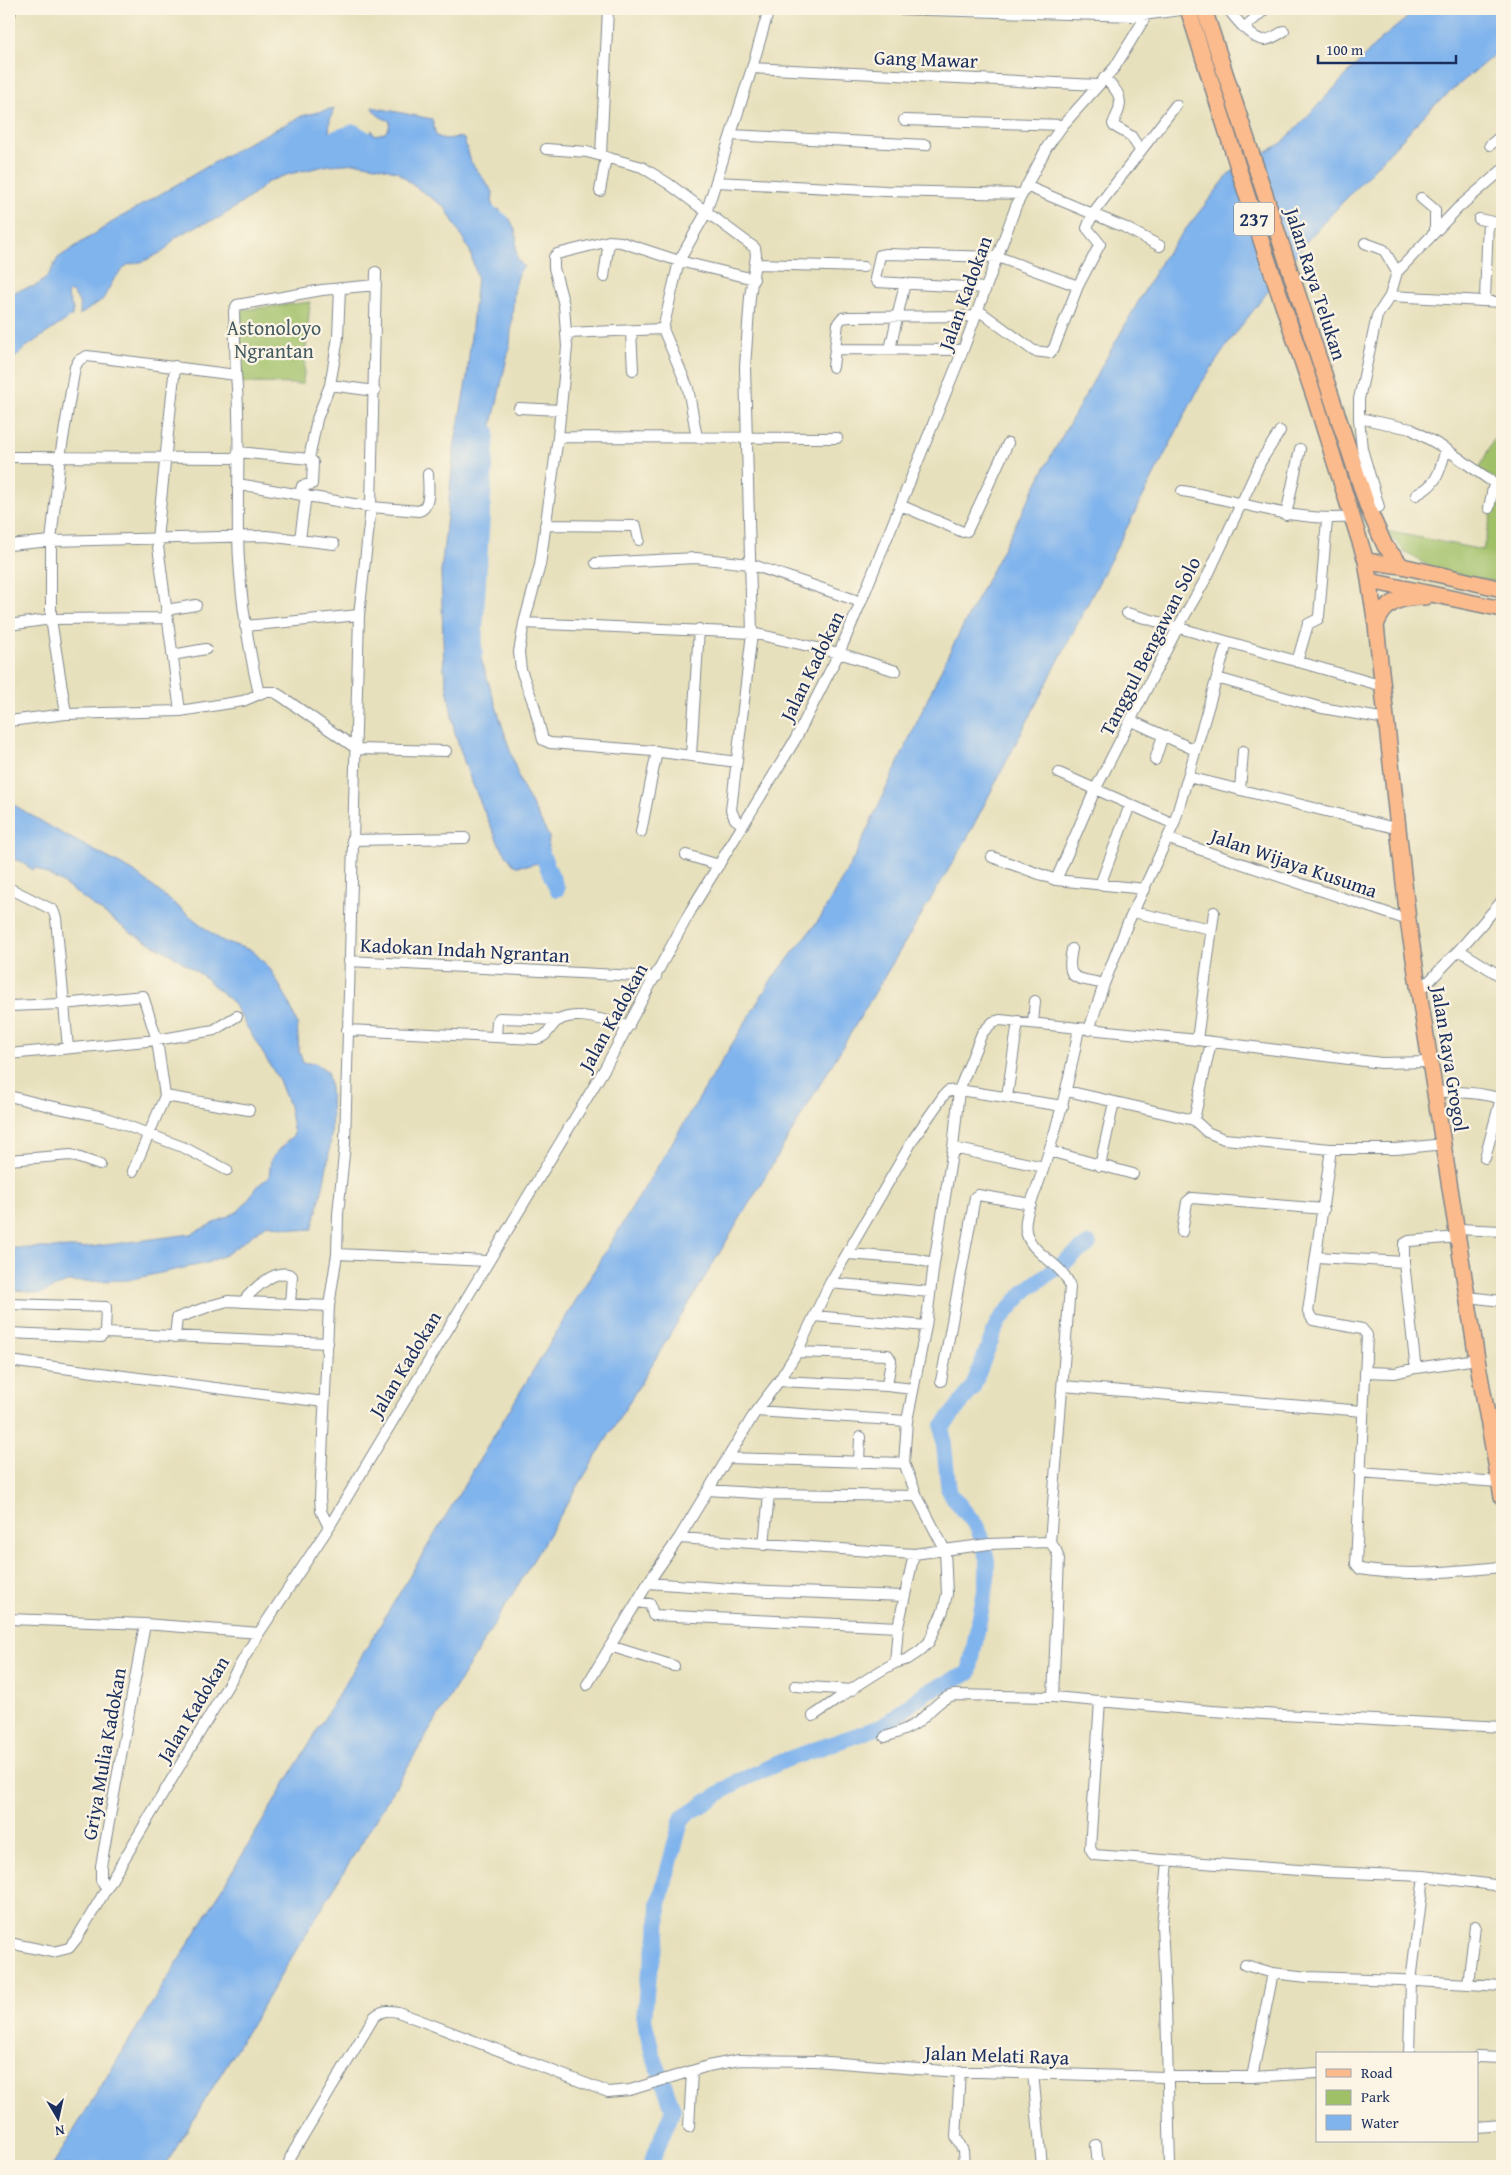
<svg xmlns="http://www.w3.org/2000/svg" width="1511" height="2175" viewBox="0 0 1511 2175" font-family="'Gentium Book Plus',serif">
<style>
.green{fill:#a0c068;stroke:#5e7863}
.water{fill:#80b4ed;stroke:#4e72a6}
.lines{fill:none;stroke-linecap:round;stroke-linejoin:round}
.river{stroke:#80b4ed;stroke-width:16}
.street-casing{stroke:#81888d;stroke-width:12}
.primary-casing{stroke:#81888d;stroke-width:18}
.street{stroke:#fff;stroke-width:10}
.primary{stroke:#fbbb8d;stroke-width:15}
.labels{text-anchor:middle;stroke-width:4.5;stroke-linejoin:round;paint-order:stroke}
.shield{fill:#fcf5e5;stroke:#5e6a86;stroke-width:1}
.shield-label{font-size:19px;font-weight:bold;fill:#1b2f5e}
.street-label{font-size:20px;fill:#1b2f5e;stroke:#fcf5e5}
.park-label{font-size:20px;fill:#435a61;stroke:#fcf5e5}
</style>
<rect width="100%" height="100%" fill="#fcf5e5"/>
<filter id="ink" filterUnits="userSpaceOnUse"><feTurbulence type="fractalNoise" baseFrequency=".02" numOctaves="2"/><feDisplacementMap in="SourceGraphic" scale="10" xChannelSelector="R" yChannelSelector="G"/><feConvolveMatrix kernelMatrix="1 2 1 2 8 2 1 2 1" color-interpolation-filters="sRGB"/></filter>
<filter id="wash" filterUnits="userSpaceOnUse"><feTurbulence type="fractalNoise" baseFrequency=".0096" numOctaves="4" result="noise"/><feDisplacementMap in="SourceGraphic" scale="20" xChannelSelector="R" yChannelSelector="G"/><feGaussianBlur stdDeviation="1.12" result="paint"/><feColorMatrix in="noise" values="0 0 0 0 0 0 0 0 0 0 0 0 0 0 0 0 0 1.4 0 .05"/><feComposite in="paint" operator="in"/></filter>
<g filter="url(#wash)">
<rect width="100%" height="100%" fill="#e7e0bc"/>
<path class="green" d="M310 302 303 384 242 383 240 312 242 310Z
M1502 413V483L1479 469 1497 432Z
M1497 491 1502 493V583L1435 570 1404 551 1386 531 1483 550Z"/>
<path class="water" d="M1418 9H1502V48L1430 109 1310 237 1232 338 1202 382 966 840 702 1282 165 2166H52L196 1932 531 1374 770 982 821 917 856 854 947 657 1051 456 1163 258 1230 173 1282 143 1380 40Z
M372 107 432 119 436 136C450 143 454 134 464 139L471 162 493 192 492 203 494 211 499 209 501 212 499 226H503L506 217 510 219C512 224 516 230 516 235 517 247 513 257 524 267L519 272 514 291 510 344 479 483 470 583 472 618 478 649 520 782 549 837 548 850 537 863 530 865 516 866 512 863 499 844 484 811 468 773 455 734 444 669 441 572 455 443 467 377 477 277 470 251 445 207 414 186 398 172 381 167 358 163 329 165 289 174 269 181 249 198 221 217 197 226 176 237 164 251 144 261 127 265 114 279 103 299 80 315C81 304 78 297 70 291L67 294 73 309 72 316 26 347 9 364V296C17 289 25 289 35 286 47 281 52 269 58 258L111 223 244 145 302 116 334 108 330 120 329 133C342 137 351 130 364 141L371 137 372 130 374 135 385 133 389 128 390 121C382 118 375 115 372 107Z
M9 802 61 833 133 871 220 940 253 951 270 969 288 1000 297 1024 299 1051 303 1063H315L327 1071C336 1114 331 1152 321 1195 318 1206 316 1217 312 1229L300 1230 267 1224 227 1254 207 1263 128 1280 67 1282 40 1294 17 1290 9 1293V1248H83L191 1234 237 1212 247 1202 255 1188 269 1177 271 1159 294 1134 289 1106 279 1080 232 1002 202 975 169 953 130 932 61 882 36 868 33 870 20 861 9 858Z"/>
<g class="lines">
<path class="river" d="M330 140 354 132 384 150
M480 208 501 221 499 247
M475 653 474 648 487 431
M534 836 557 889
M650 2166 673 2109 653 2055 644 2020 647 1983 658 1936 659 1903 682 1818 737 1782 788 1759 883 1726 926 1692 969 1673 987 1580V1557L978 1528 949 1492 942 1427 972 1389 998 1322 1026 1290 1089 1244"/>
</g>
</g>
<g filter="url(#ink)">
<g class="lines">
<defs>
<path id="street" d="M895 9 1135 16 1188 9
M1228 9C1235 18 1253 41 1265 40 1272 39 1279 34 1284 31
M9 17 12 9
M1244 28 1265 9
M752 68 1098 85
M1104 78C1113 87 1123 94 1119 109 1118 114 1115 118 1113 124L1114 126 1131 136 1140 150
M904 120 1063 125
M731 135 926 145
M1490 145 1502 135
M546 149 587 152 642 167 669 184 755 248 756 255 750 297 745 367 752 633 731 810 735 819 743 825
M601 155 608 9
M716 182 886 191 1022 194
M1026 186 1124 227 1160 246
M600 191 606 157
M1421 198 1435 210V231
M1479 219 1502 224
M1365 243 1384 250 1397 272 1390 296
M755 264 863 267
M1397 272 1458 208 1502 170
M604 277 609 241
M1078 286 1100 244 1087 228 1093 213 1176 105
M1485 299 1488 221
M1502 302 1390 296 1377 316 1359 399V418L1411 429 1446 449 1494 483 1502 486
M978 310 1034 351 1050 353 1054 348 1078 286 998 257 886 254 880 255 875 279 877 282 986 288
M663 329 688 388 697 438
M631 331 633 370
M567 333 663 329 679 261 706 213 752 68 769 9
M890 349 905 283
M963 350 835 349 838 323 842 318 849 317 975 316
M175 366 157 539 180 711
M833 367 835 349
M236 375 234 311 237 305 322 290 376 285
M330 385 375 391
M519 408 560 410
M1359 418 1362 449 1379 507
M558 437 837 438
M238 452 309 459 313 462 312 484 302 486 300 494
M9 457 238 458
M309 459 317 419 330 385 334 362 338 337 340 288
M238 484 371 507 419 511C432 507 428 485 428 474
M1182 491C1240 500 1292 523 1353 517
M1416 495C1439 483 1439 472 1446 449
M900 505 963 532 967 531 1008 443
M1489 508 1494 483
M1286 515 1300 449
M545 525 636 526 639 540
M300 539 306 495
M9 545 51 541 266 536 334 544
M596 563 696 558 750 564 861 602
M166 610 196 605
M1127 613 1383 686
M524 623 752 633 839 653 896 671
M9 625 51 619 167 618
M245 626 359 615
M172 655 206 649
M1297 662 1308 624 1318 619 1319 616 1327 520
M1217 678 1322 708 1386 719
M66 714 51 619V541L60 457 75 367 79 360 87 356 236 375C241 428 237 482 238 535 239 589 247 642 259 694
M9 721 66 714 180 711 243 701 264 692H274L281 696 357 749 446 751
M1132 721 1195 750
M691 755 699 629
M1155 760 1163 735
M737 762 653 751 550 743 543 740 534 705 521 670 519 652 524 623 540 565 558 437 567 347 564 305 554 268V257L557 254 609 241 621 242 679 261 754 279
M1059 773 1174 824
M1188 777 1399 829
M1240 790 1243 751
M641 832 657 751
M1169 839 1408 920
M352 840 465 838
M686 855 719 865
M992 857 1056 880 1145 889
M1056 880 1095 790 1177 629 1208 575 1261 461 1280 431
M1100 885 1130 805
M9 888 53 910 56 918 68 1048
M1133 912 1211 929
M1072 949C1065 982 1076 977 1104 984
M1459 950 1502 977
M349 961 656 977
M1419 992 1459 950 1502 901
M9 1006 63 1004 143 996 157 1040 165 1096 249 1110
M1033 1023 1035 1001
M347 1030 536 1039C548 1037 548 1029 556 1022 575 1008 608 1022 629 1026
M1089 1030 1104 984 1127 925 1174 824 1227 643
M496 1037 497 1021 499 1018 560 1020
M1197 1040 1214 912
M9 1054 157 1040 214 1030 237 1016
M1067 1091 1194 1120 1207 1132 1224 1139 1331 1149H1396L1444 1144
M1435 1092C1459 1091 1479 1092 1502 1099
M9 1096 49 1106 104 1117 185 1148 227 1170
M1007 1097 1018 1021
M1194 1120 1211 1042
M953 1148 1044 1167
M1331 1149 1308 1312 1313 1320 1362 1329 1367 1335 1356 1564 1360 1569C1407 1577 1455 1571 1502 1567
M1049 1151 1133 1174
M1485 1158 1501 1098
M9 1160 71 1155 100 1165
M1100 1166 1114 1102
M133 1171 165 1096
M1458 1229 1502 1231
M1182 1232 1187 1202 1192 1198 1324 1209
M1459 1237 1409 1241 1404 1244V1262L1415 1362 1416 1368 1477 1359
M337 1254 487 1261
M848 1254 914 1259 934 1263
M1316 1257 1404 1262
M830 1283 930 1292
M1468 1297 1502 1301
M243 1302C252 1290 277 1266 292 1276L290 1304
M9 1304 106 1307 105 1333
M814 1316 926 1326
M9 1333 101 1337 105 1333 328 1343
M175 1337 177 1318 213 1305 228 1301 329 1306
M797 1352 888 1355 891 1360 887 1386
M9 1361 324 1402
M1365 1372 1395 1373 1416 1368
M779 1381 887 1386 913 1389
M941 1381 975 1197 978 1195 1031 1204
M1063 1386 1363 1411
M756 1411 907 1421
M1490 1422 1502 1421
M727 1458 904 1463
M859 1463 860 1437
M1359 1472 1499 1482
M708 1490 769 1494 917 1496
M329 1527 321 1511 320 1498 329 1306 337 1254 338 1214 345 1144 359 615 371 507 376 272
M679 1538 914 1554 989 1544 1050 1542
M764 1545 769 1494
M648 1583 746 1590 904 1596
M637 1602 650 1604 653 1615 898 1627 914 1554
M9 1619 145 1624 259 1633
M610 1646 674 1666
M895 1663 908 1659 920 1651 929 1642 943 1611 947 1594 945 1550 917 1496 904 1463 907 1421 926 1326 934 1263 953 1148 959 1090 982 1033 993 1022 1000 1020 1197 1040 1381 1063 1429 1062
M587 1685 648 1583 679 1538 756 1411 779 1381 797 1352 830 1283 914 1138 944 1095 948 1091 959 1090 1063 1106
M795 1686 852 1690
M1053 1697 1059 1559 1056 1550 1050 1542 1070 1287C1065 1265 1034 1256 1027 1235 1022 1222 1031 1202 1036 1190 1055 1137 1069 1083 1079 1028
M1100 1701 1090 1848 1094 1855 1326 1872 1424 1876 1502 1886
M813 1716C840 1698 865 1678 895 1663L898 1627
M885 1737C896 1733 906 1730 915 1724 928 1715 939 1698 954 1695L1053 1697 1211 1711 1502 1727
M1168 1861 1162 1925 1166 2004 1170 2166
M107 1888 101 1880V1866L145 1624
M9 1943 53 1952 69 1948 77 1938 259 1633 329 1527 605 1068 691 910 795 740 839 653 861 602 963 350 1016 206 1047 147 1063 125 1115 67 1146 16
M1245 1965 1273 1973 1307 1977 1400 1980 1502 1986
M1468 1984 1475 1926
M1409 2054 1411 1981 1424 1876
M1477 2057 1502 2058
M960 2071 956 2137 963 2151 964 2166
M1033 2073 1042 2166
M1252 2077 1273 1973
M689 2127 692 2071
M1477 2127 1502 2125
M1096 2145 1098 2166
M288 2166 291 2156 374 2017C382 2010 388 2010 398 2012L608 2092 630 2090 708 2066 739 2060 815 2061 944 2071 1166 2077H1252L1317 2073"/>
<path id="primary" d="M1188 9 1263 246 1315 399 1366 561 1376 625 1408 920 1419 992 1477 1359 1502 1497
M1204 9 1368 508 1385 546 1402 566
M1366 561 1402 566 1502 589
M1370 581 1502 609
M1376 625C1385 601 1401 597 1425 597"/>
</defs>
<use href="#street" class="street-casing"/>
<use href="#primary" class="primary-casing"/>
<use href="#street" class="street"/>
<use href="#primary" class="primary"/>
</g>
</g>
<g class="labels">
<rect class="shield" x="1234" y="202.5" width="40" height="33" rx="4"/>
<g class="shield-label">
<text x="1254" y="226">237</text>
</g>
<g class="street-label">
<text transform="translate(926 59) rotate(2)" y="7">Gang Mawar</text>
<text transform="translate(1316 284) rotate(72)" y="7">Jalan Raya Telukan</text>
<text transform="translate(965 293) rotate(-70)" y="7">Jalan Kadokan</text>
<text transform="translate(1150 646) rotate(-63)" y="7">Tanggul Bengawan Solo</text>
<text transform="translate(812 666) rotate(-64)" y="7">Jalan Kadokan</text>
<text transform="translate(1294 863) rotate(19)" y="7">Jalan Wijaya Kusuma</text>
<text transform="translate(465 950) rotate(3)" y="7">Kadokan Indah Ngrantan</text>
<text transform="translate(613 1017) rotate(-61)" y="7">Jalan Kadokan</text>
<text transform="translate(1450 1059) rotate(81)" y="7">Jalan Raya Grogol</text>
<text transform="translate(405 1364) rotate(-59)" y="7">Jalan Kadokan</text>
<text transform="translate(193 1709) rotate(-59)" y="7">Jalan Kadokan</text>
<text transform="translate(104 1754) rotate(-80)" y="7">Griya Mulia Kadokan</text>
<text transform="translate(997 2055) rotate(2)" y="7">Jalan Melati Raya</text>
</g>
<g class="park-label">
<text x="274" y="335">Astonoloyo<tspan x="274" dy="23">Ngrantan</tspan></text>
</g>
</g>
<rect width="1511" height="2175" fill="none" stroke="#fcf5e5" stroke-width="30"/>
<rect x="1316" y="2052" width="162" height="90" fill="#fcf5e5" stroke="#a2a6af"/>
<rect x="1326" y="2069" width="25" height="8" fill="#fbbb8d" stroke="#a2a6af"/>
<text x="1361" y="2078" font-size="15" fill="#1b2f5e">Road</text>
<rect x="1326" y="2090" width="25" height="15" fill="#a0c068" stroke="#a2a6af"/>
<text x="1361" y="2102" font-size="15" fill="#1b2f5e">Park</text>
<rect x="1326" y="2115" width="25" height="15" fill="#80b4ed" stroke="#a2a6af"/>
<text x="1361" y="2128" font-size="15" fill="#1b2f5e">Water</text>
<g transform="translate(58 2118) rotate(171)" stroke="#fcf5e5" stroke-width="4" paint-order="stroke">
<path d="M0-4L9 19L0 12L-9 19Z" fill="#1b2f5e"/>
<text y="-8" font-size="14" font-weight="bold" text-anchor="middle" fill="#1b2f5e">N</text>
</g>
<path d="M1318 55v8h138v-8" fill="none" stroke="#1b2f5e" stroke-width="2.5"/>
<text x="1326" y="55" font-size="15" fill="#1b2f5e" stroke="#fcf5e5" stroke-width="4" paint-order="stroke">100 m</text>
</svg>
